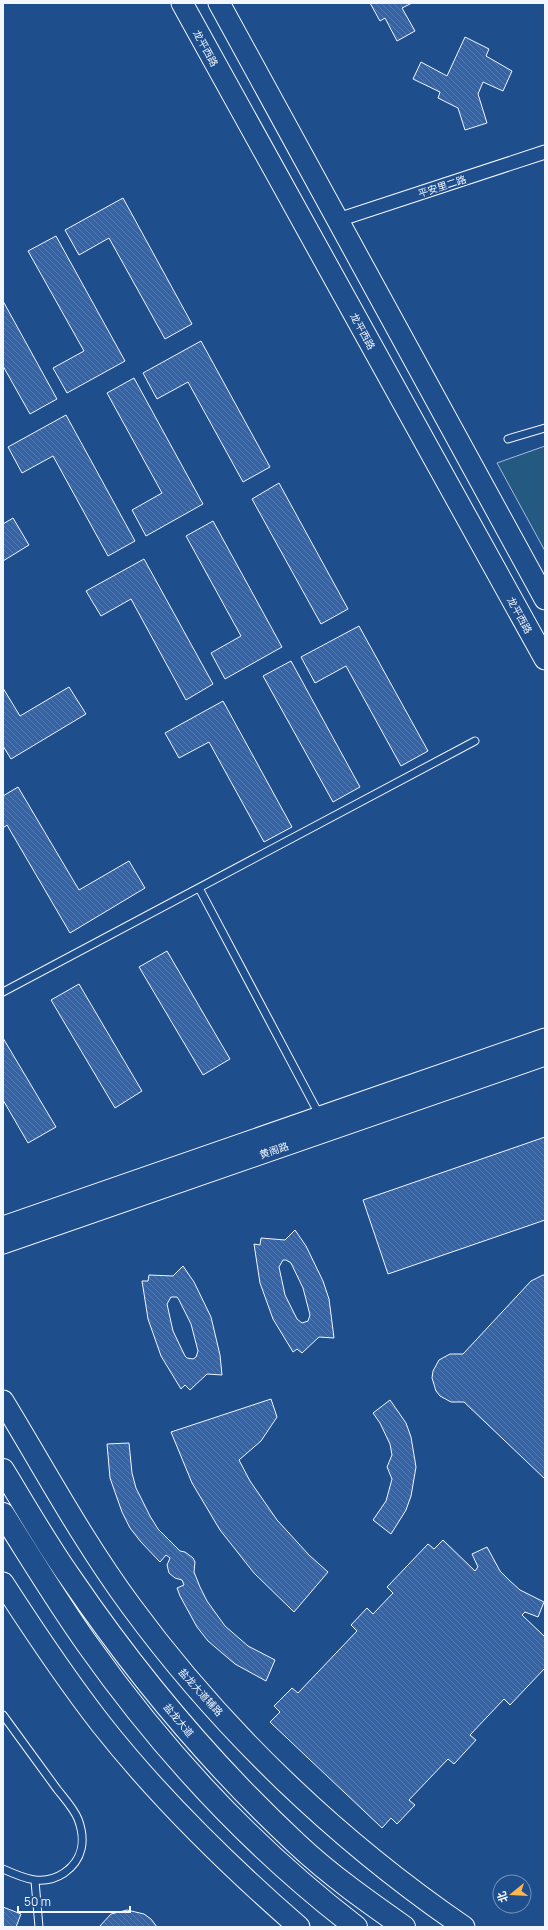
<svg xmlns="http://www.w3.org/2000/svg" width="548" height="1930" viewBox="0 0 548 1930" font-family="Manrope,'Noto Sans SC',sans-serif">
<style>
.park{fill:#245a82;stroke:#a8bbd7}
.building{fill:url(#building-back-hatch);stroke:#f2f6ff;fill-rule:evenodd}
.lines{fill:none;stroke-linecap:round;stroke-linejoin:round}
.lane-casing{stroke:#f2f6ff;stroke-width:9}
.street-casing{stroke:#f2f6ff;stroke-width:15}
.secondary-casing{stroke:#f2f6ff;stroke-width:21}
.primary-casing{stroke:#f2f6ff;stroke-width:23}
.highway-casing{stroke:#f2f6ff;stroke-width:24}
.lane{stroke:#1f4e8c;stroke-width:7}
.street{stroke:#1f4e8c;stroke-width:13}
.secondary{stroke:#1f4e8c;stroke-width:19}
.primary{stroke:#1f4e8c;stroke-width:21}
.highway{stroke:#1f4e8c;stroke-width:22}
.labels{text-anchor:middle;stroke-width:3;stroke-linejoin:round;paint-order:stroke}
.street-label{font-size:10px;fill:#f2f6ff;stroke:#1f4e8c}
</style>
<defs>
<pattern id="building-back-hatch" width="6" height="6" patternUnits="userSpaceOnUse"><rect width="6" height="6" fill="#3563a3"/><path d="M-1 5l2 2M0 0l6 6M5-1l2 2" fill="none" stroke="#537ab1"/></pattern>
</defs>
<rect width="100%" height="100%" fill="#1f4e8c"/>
<path class="park" d="M545 446V551L497 463Z"/>
<path class="building" d="M370 3H412L402 8 415 31 397 41 385 18 380 21Z
M465 37 489 49 486 56 512 71 503 91 483 82 478 94 487 123 465 130 458 108 438 98 440 92 413 79 421 62 447 76Z
M123 198 192 324 165 339 109 238 79 255 65 230Z
M56 236 125 361 67 393 53 368 84 351 28 251Z
M3 301 57 399 30 414 3 366Z
M201 341 270 467 243 482 188 382 157 399 143 373Z
M134 378 203 504 146 536 132 510 162 493 107 393Z
M66 415 135 541 108 556 53 456 22 473 8 447Z
M279 483 348 609 321 624 252 499Z
M13 518 29 545 3 561V524Z
M213 521 282 647 225 679 211 653 241 636 186 536Z
M144 559 213 684 186 700 131 599 101 616 86 591Z
M359 626 428 751 401 766 346 666 315 683 301 657Z
M291 661 360 787 333 802 263 676Z
M69 687 86 714 11 759 3 746V688L20 716Z
M223 701 292 827 264 842 209 742 179 758 165 733Z
M18 787 79 890 129 861 145 888 70 933 7 825 3 828V796Z
M167 951 230 1059 203 1075 139 967Z
M79 984 142 1091 115 1108 51 1000Z
M3 1038 56 1127 28 1143 3 1100Z
M545 1137V1220L388 1274 363 1200Z
M295 1230 306 1246 323 1281 329 1299 334 1338 319 1337 302 1353 297 1349 293 1352 273 1319 260 1283 254 1244 260 1245 261 1238 285 1240ZM283 1260H286L291 1263 303 1288 310 1315 308 1321 302 1323 297 1319 285 1295 279 1267Z
M183 1266 194 1282 211 1317 220 1355 222 1375 207 1374 190 1390 185 1385 181 1389 161 1356 148 1319 142 1281H148L149 1275 173 1276ZM171 1297H177L179 1300 191 1324 198 1351 196 1357 193 1359 187 1358 185 1356 173 1331 167 1304Z
M543 1275H545V1479L464 1402H451L440 1396 436 1391 432 1378 433 1371 439 1360 450 1354H463L531 1281Z
M271 1399 277 1417 261 1441 239 1460 250 1481 277 1520 309 1555 328 1572 294 1612 254 1573 220 1530 192 1483 171 1432Z
M390 1400 406 1423 411 1437 416 1467 411 1496 406 1510 391 1534 373 1520 386 1501 392 1479 387 1467 392 1455 390 1444 380 1423 373 1413Z
M129 1443 132 1473 136 1488 150 1516 158 1529 180 1551 185 1552 193 1558 195 1562 194 1572 200 1587 207 1601 225 1626 248 1646 275 1660 266 1681 235 1664 208 1641 197 1627 180 1596 177 1588 184 1585 182 1580 175 1578 169 1573 167 1565 170 1558 166 1555 160 1562 141 1542 130 1528 122 1512 110 1478 107 1444Z
M443 1540 475 1571 478 1567 472 1554 487 1547 500 1571 510 1581 520 1590 544 1602 538 1617 525 1612 522 1615 545 1637V1668L510 1705 504 1699 470 1735 476 1740 454 1764 448 1759 409 1800 415 1805 397 1824 391 1818 382 1828 270 1722 280 1712 274 1706 292 1688 298 1693 357 1631 351 1625 367 1608 373 1614 393 1593 387 1587 428 1544 434 1549Z
M3 1907 21 1914 16 1927H3Z
M127 1910 144 1914 151 1919 157 1927H99L111 1914Z"/>
<g class="lines">
<defs>
<path id="lane" d="M508 439 545 428
M199 888 320 1116
M3 992 475 741
M3 1715C21 1740 39 1764 57 1789 64 1798 74 1809 78 1819 86 1840 83 1860 64 1873 43 1887 23 1878 3 1869
M35 1881 39 1927"/>
<path id="street" d="M338 220 545 152"/>
<path id="secondary" d="M3 1226 545 1038
M3 1244 545 1056"/>
<path id="primary" d="M182 3 545 659
M219 3 545 599
M3 1401C45 1470 83 1541 131 1606 222 1730 337 1840 464 1927
M3 1583C34 1631 66 1679 101 1724 160 1799 228 1865 299 1927"/>
<path id="highway" d="M3 1470C25 1506 46 1543 70 1577 136 1674 211 1764 297 1844 330 1875 367 1901 404 1927
M3 1514C31 1558 58 1603 88 1645 163 1751 253 1848 356 1927"/>
</defs>
<use href="#lane" class="lane-casing"/>
<use href="#street" class="street-casing"/>
<use href="#secondary" class="secondary-casing"/>
<use href="#primary" class="primary-casing"/>
<use href="#highway" class="highway-casing"/>
<use href="#lane" class="lane"/>
<use href="#street" class="street"/>
<use href="#secondary" class="secondary"/>
<use href="#primary" class="primary"/>
<use href="#highway" class="highway"/>
</g>
<g class="labels">
<g class="street-label">
<text transform="translate(206 48) rotate(61)" y="4">龙平西路</text>
<text transform="translate(442 186) rotate(-18)" y="4">平安里二路</text>
<text transform="translate(363 331) rotate(61)" y="4">龙平西路</text>
<text transform="translate(520 615) rotate(61)" y="4">龙平西路</text>
<text transform="translate(274 1150) rotate(-19)" y="4">黄阁路</text>
<text transform="translate(201 1692) rotate(48)" y="4">盐龙大道辅路</text>
<text transform="translate(179 1720) rotate(50)" y="4">盐龙大道</text>
</g>
</g>
<rect width="548" height="1930" fill="none" stroke="#f2f6ff" stroke-width="8"/>
<g transform="translate(512 1894) rotate(252)"><circle r="19" fill="#1f4e8c" stroke="#7391ba"/>
<path d="M0-3L7 15L0 10L-7 15Z" fill="#ffb74d"/>
<text y="-6" font-size="11" font-weight="bold" text-anchor="middle" fill="#f2f6ff">北</text>
</g>
<path d="M18 1906v6h112v-6" fill="none" stroke="#f2f6ff" stroke-width="2"/>
<text x="24" y="1906" font-size="12" fill="#f2f6ff" stroke="#1f4e8c" stroke-width="3" paint-order="stroke">50 m</text>
</svg>
